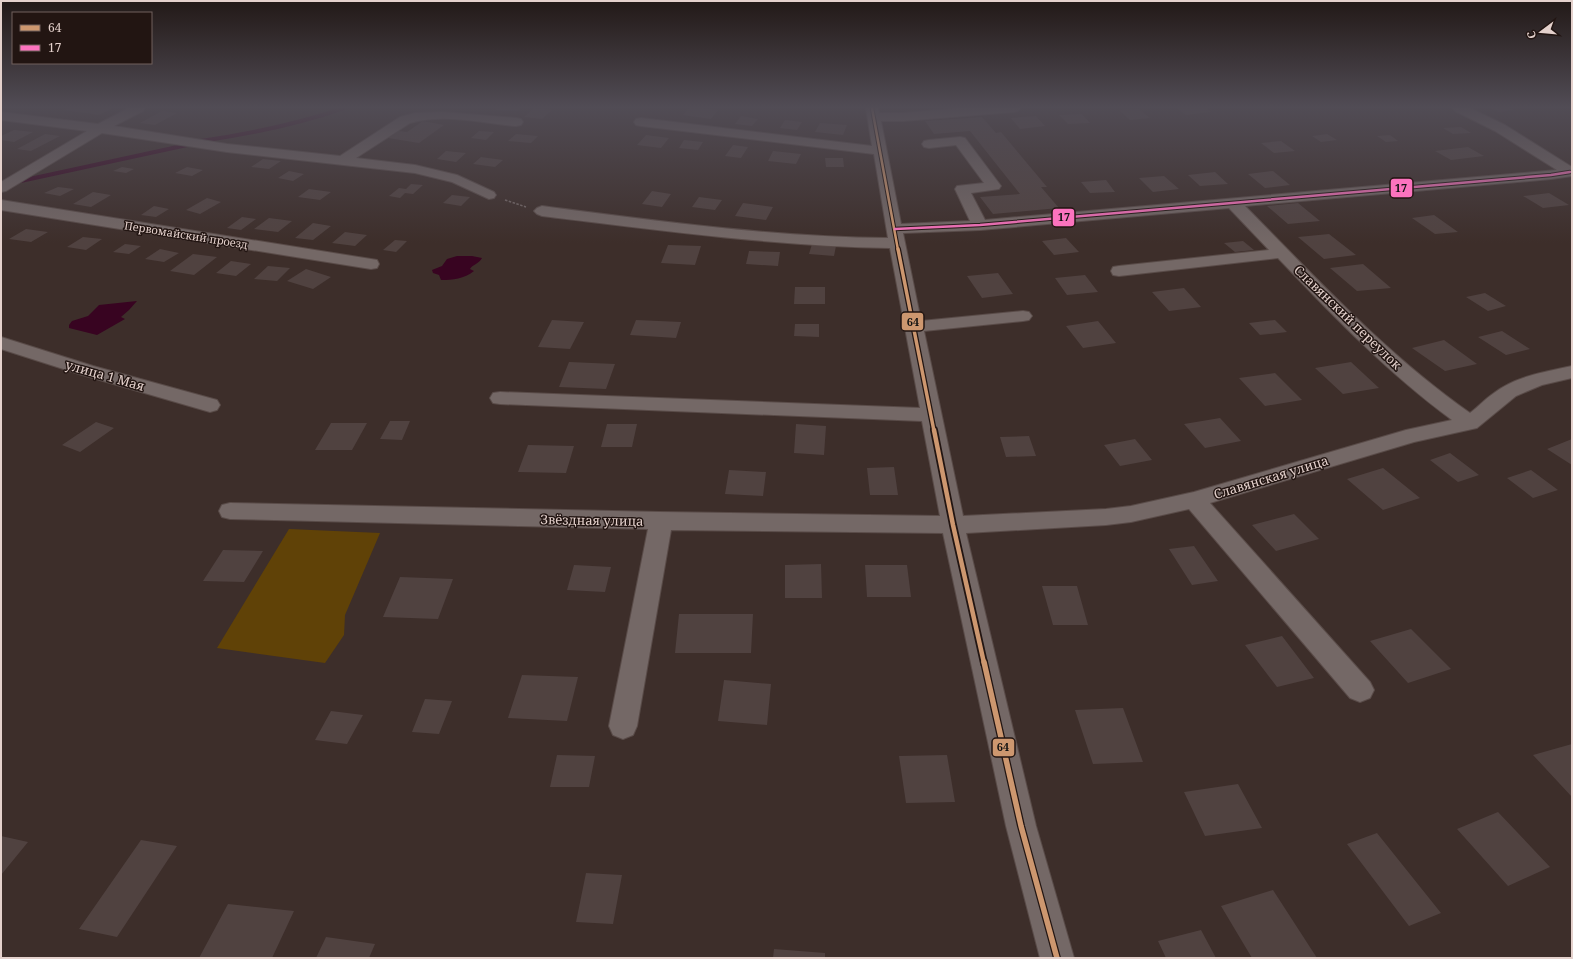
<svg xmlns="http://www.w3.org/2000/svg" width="1573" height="959" viewBox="0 0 1573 959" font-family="'Noto Serif',serif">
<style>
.green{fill:#604207}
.water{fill:#380421}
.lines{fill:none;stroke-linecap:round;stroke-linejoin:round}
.stream{stroke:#380421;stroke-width:4}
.building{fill:#504240}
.minor-casing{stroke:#594b48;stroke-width:2}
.path{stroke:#766a68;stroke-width:1.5;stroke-dasharray:2.5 1.5;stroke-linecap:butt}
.minor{fill:#746866;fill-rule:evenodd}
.bus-1-far3-casing{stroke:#221512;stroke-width:4.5}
.bus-1-far2-casing{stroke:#221512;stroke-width:6}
.bus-1-far1-casing{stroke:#221512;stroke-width:8}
.bus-1-casing{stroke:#221512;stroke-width:8}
.bus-2-casing{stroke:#221512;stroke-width:4.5}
.bus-1-far3{stroke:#cd976f;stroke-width:2.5}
.bus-1-far2{stroke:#cd976f;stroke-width:3.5}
.bus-1-far1{stroke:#cd976f;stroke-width:4.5}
.bus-1{stroke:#cd976f;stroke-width:5.5}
.bus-2{stroke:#fc73be;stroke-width:2.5}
.labels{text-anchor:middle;stroke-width:3;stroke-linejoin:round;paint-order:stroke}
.far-street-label{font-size:11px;fill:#e4d1cc;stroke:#221512}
.street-label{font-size:13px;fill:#e4d1cc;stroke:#221512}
.line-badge{stroke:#221512;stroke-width:1.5}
.pale-badge-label{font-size:11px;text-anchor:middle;font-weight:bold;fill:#111}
</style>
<rect width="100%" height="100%" fill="#3d2e2a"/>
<path class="green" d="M289 529 380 533 345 615 344 635 325 663 217 648Z"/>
<path class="water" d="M457 256H472L482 258C479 264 473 264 470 269L474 271C464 279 453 280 441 280L439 275 433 273 432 270 442 266 447 259Z
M137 301 129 310 121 317 125 319 97 335 69 328V325L72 321 88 316 99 305Z"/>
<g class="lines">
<path class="stream" d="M201 141C249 134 298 124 344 108
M16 182 187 145"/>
</g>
<path class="building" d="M68 108H113L99 115 64 110Z
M497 108H521L518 111 495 110Z
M534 108 552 110 542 119 524 117Z
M689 108H701L718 110 711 119 683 115Z
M1177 108H1206L1211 112 1186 115Z
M1491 108H1510L1514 110 1499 112Z
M1139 109 1150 118 1130 120 1119 110Z
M162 111 177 113 155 125 140 123Z
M1082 114 1090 123 1068 124 1059 115Z
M741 116 758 119 752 126 735 124Z
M1036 116 1045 126 1020 129 1011 118Z
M982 117 996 133 1001 132 1047 187H1041L1059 208 993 214 980 197 1020 194 970 131 934 134 925 121Z
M785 120 802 122 797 130 780 128Z
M423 121 444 125 419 143 388 138 399 131 407 132Z
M820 123 847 125 843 135 815 132Z
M1461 127 1471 133 1453 134 1443 128Z
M14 130 33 132 14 142 1 140V136Z
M479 131 494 132 486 140 471 138Z
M45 134 60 136 31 151 17 149Z
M516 134 538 136 531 143 508 141Z
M1327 134 1337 140 1321 142 1312 136Z
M646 135 669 138 661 148 637 145Z
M1390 135 1398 141 1386 142 1377 136Z
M684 140 703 142 698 150 679 148Z
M1281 141 1295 151 1274 153 1261 143Z
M733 145 748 147 741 158 725 156Z
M1468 147 1484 156 1451 160 1435 151Z
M446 151 466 153 456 162 437 159Z
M773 151 801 154 796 164 768 161Z
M481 157 503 160 495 167 473 164Z
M825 158H843L844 167H826Z
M263 159 281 161 269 169 251 167Z
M122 167 134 169 126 173 113 171Z
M187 167 203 170 192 176 175 173Z
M289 171 304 174 293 181 278 178Z
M1273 171 1290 185 1265 188 1248 174Z
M1215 172 1228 184 1200 186 1188 175Z
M1164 176 1179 189 1153 192 1139 178Z
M1106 180 1115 192 1090 193 1081 182Z
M411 184 423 185 413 194 405 193 400 198 389 196 399 188 406 189Z
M58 187 74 189 60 196 44 193Z
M309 189 331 192 320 200 298 197Z
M652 191 671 194 662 207 642 204Z
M93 192 111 195 91 207 73 204Z
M1549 193 1569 205 1543 208 1523 196Z
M452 195 470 197 461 206 443 203Z
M699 197 722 200 715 210 692 207Z
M207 198 221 202 200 214 186 210Z
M743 203 773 207 766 220 735 216Z
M1298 203 1320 221 1288 224 1267 206Z
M154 206 169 209 156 217 141 215Z
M1434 215 1458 232 1435 234 1412 218Z
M242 217 256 219 241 230 227 228Z
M269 218 292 221 278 232 254 229Z
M313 223 331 226 313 240 295 238Z
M26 229 48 232 31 242 9 239Z
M345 232 367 235 355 246 332 243Z
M1329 234 1356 255 1324 259 1298 237Z
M83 237 102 239 86 250 67 247Z
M1066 238 1079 252 1054 255 1042 241Z
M395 240 407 241 396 252 383 250Z
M1243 241 1254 250 1235 252 1224 243Z
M125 244 141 246 129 254 113 252Z
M812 244 836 246 834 256 809 254Z
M668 245 701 246 695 265 661 263Z
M160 249 179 253 164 262 145 259Z
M749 251 780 252 778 266 746 264Z
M193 254 217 257 194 275 170 271Z
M231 261 251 264 236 276 216 273Z
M1363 264 1391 288 1357 291 1330 268Z
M268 266 290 268 277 281 254 279Z
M306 269 331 277 313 289 287 281Z
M998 273 1013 294 982 298 967 276Z
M1085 275 1098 292 1067 295 1055 278Z
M795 287H825V304H794Z
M1184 288 1201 307 1169 311 1152 292Z
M1485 293 1506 306 1488 311 1466 297Z
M552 320 584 322 570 349 538 347Z
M636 320 681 322 676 338 630 335Z
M1275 320 1287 332 1260 335 1249 323Z
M1098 321 1116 343 1083 348 1066 326Z
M795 324H819V337L794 336Z
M1502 331 1530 349 1506 355 1478 337Z
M1444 340 1477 364 1445 371 1412 348Z
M569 362 615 364 606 389 559 387Z
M1351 362 1379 388 1343 394 1315 368Z
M1275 373 1302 400 1265 406 1239 378Z
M1220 418 1241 441 1205 448 1184 424Z
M390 421H410L402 440 380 439Z
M96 422 114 428 80 452 62 445Z
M331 423H367L352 450H315Z
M607 424H637L632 447H601Z
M796 424 826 426 824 455 794 453Z
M1029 436 1036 456 1006 457 1000 437Z
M1135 439 1152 460 1120 466 1104 445Z
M1572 439V465L1547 449Z
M528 445 574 446 566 473 518 472Z
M1450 453 1479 475 1458 482 1430 460Z
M894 467 898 495H870L867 468Z
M1383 468 1420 498 1383 510 1347 479Z
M729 470 766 472 763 496 725 494Z
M1531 470 1558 490 1533 498 1507 478Z
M1294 514 1319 539 1276 551 1252 525Z
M1194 546 1218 581 1192 585 1169 549Z
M223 550 263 551 244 582 203 581Z
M821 564 822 598H785V565Z
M574 565 611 567 605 592 567 590Z
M865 565H907L911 597H867Z
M400 577 453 579 438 619 383 617Z
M1042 586H1077L1088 625H1053Z
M679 614H753L751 653H675Z
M1411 629 1451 669 1408 683 1370 641Z
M1282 636 1314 678 1277 687 1245 645Z
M522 675 578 677 567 721 508 718Z
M724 680 771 684 767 725 718 721Z
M425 699 452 701 439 734 412 732Z
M1123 708 1143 762 1093 764 1075 710Z
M331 711 363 715 347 744 315 740Z
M1572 744V797L1533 755Z
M557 755 595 756 589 787H550Z
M947 755 955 802 906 803 899 756Z
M1238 784 1262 828 1205 836 1184 792Z
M1498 812 1550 867 1508 886 1457 829Z
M1377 833 1441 913 1409 926 1347 844Z
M1 836 28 842 1 875Z
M141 840 177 846 117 937 79 929Z
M586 873 622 875 613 924 576 922Z
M1273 890 1317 958H1252L1221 906Z
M228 904 294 911 272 958H199Z
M1201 930 1216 958H1166L1158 941Z
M326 937 375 944 369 958H316Z
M774 949 825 953V958H773Z"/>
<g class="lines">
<defs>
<path id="minor" d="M129 108H145L143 111 114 126 227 144 340 156 400 117 415 113 443 112 516 118 521 119 523 122 521 125 516 126C482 123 443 113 410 123L356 158 415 165 457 175 494 192 496 195 494 198 489 199 452 182 415 173 227 152 102 133 6 191 1 192V182L87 131 1 120V112L98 124Z
M866 108H878L879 113H903L962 108H1020L1018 111 1014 112 903 121H881L901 224 970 221 955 189 957 186 984 183 956 145 929 148 924 147 922 144 924 141 929 140 960 137 965 138 1001 186 999 189 971 193 985 220 1557 170 1495 131 1455 111 1453 108H1470L1505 125 1572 167V176L1551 179 1245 206C1317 279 1386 354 1470 413 1478 407 1485 399 1494 393 1516 376 1545 372 1572 366V378L1542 385 1516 396 1477 428 1414 442 1210 503 1370 682 1374 690 1370 698 1360 702 1350 698 1189 509 1131 522 1106 525 966 533 1036 826 1074 958H1040L1006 826 943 533 671 530 637 726 633 735 623 739 613 735 609 726 648 529 230 519 222 517 219 511 222 505 230 503 661 512 940 516 922 421 500 404 493 403 490 398 493 393 500 392 920 408 890 248C773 246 658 230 542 216L537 214 534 211 537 208 542 206C657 221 772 237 888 238L874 154 641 126 636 125 634 122 636 119 641 118 872 146ZM1229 208 1269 250 1119 266 1113 267 1111 271 1113 275 1119 276 1278 258C1333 316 1388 373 1452 420L1406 430 1194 492 1131 506 1106 509 963 516 924 331 1023 321 1029 320 1032 316 1029 312 1023 311 921 321 903 233 980 230Z
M1 200 371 259 377 260 379 264 377 268 371 269 1 210Z
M1 337 93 366 217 400 220 405 217 410 210 412 79 374 1 349Z"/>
</defs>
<use href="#minor" class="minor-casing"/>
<path class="path" d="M505 200 526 207"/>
<use href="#minor" class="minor"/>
<defs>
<path id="bus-1-far3" d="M872 108 898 250"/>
<path id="bus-1-far2" d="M898 249 934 431"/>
<path id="bus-1-far1" d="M934 430 953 525 984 663"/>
<path id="bus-1" d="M984 662 1021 826 1057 958"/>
<path id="bus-2" d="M895 229 980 225 1551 175 1570 172"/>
</defs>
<use href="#bus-1-far3" class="bus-1-far3-casing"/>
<use href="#bus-1-far2" class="bus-1-far2-casing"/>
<use href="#bus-1-far1" class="bus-1-far1-casing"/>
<use href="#bus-1" class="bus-1-casing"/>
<use href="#bus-2" class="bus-2-casing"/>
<use href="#bus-1-far3" class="bus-1-far3"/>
<use href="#bus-1-far2" class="bus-1-far2"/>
<use href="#bus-1-far1" class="bus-1-far1"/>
<use href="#bus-1" class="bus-1"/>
<use href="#bus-2" class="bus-2"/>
</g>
<linearGradient id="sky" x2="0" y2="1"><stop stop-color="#221917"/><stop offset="0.44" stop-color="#514c55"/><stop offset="1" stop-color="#514c55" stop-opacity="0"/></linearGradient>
<rect width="1573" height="243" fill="url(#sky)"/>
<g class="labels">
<g class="far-street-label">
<text transform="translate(186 235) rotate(9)" y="4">Первомайский проезд</text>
</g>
<g class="street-label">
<text transform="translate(1348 317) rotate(44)" y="5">Славянский переулок</text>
<text transform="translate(105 375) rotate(16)" y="5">улица 1 Мая</text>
<text transform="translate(1271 477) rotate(-17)" y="5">Славянская улица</text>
<text transform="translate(592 520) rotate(1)" y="5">Звёздная улица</text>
</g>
</g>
<g class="line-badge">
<rect x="1390" y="178" width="23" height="20" rx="4" fill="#fc73be"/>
<rect x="1052" y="208" width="23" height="19" rx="4" fill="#fc73be"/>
<rect x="901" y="312" width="23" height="19" rx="4" fill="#cd976f"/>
<rect x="992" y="738" width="23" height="19" rx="4" fill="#cd976f"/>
</g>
<g class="pale-badge-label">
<text x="1401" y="192">17</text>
<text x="1064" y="221">17</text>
<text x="913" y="326">64</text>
<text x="1003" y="751">64</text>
</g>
<rect width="1573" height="959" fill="none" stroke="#e4d1cc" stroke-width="4"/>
<rect x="12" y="12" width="140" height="52" fill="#221512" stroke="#70605c"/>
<rect x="20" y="25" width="20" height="6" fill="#cd976f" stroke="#70605c"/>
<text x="48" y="32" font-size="12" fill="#e4d1cc">64</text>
<rect x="20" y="45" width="20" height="6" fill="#fc73be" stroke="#70605c"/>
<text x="48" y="52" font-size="12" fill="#e4d1cc">17</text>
<g transform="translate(1541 32) rotate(254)" stroke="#221512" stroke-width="3" paint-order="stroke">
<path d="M0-3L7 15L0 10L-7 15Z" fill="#e4d1cc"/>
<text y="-6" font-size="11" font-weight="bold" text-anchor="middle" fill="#e4d1cc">С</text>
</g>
</svg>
